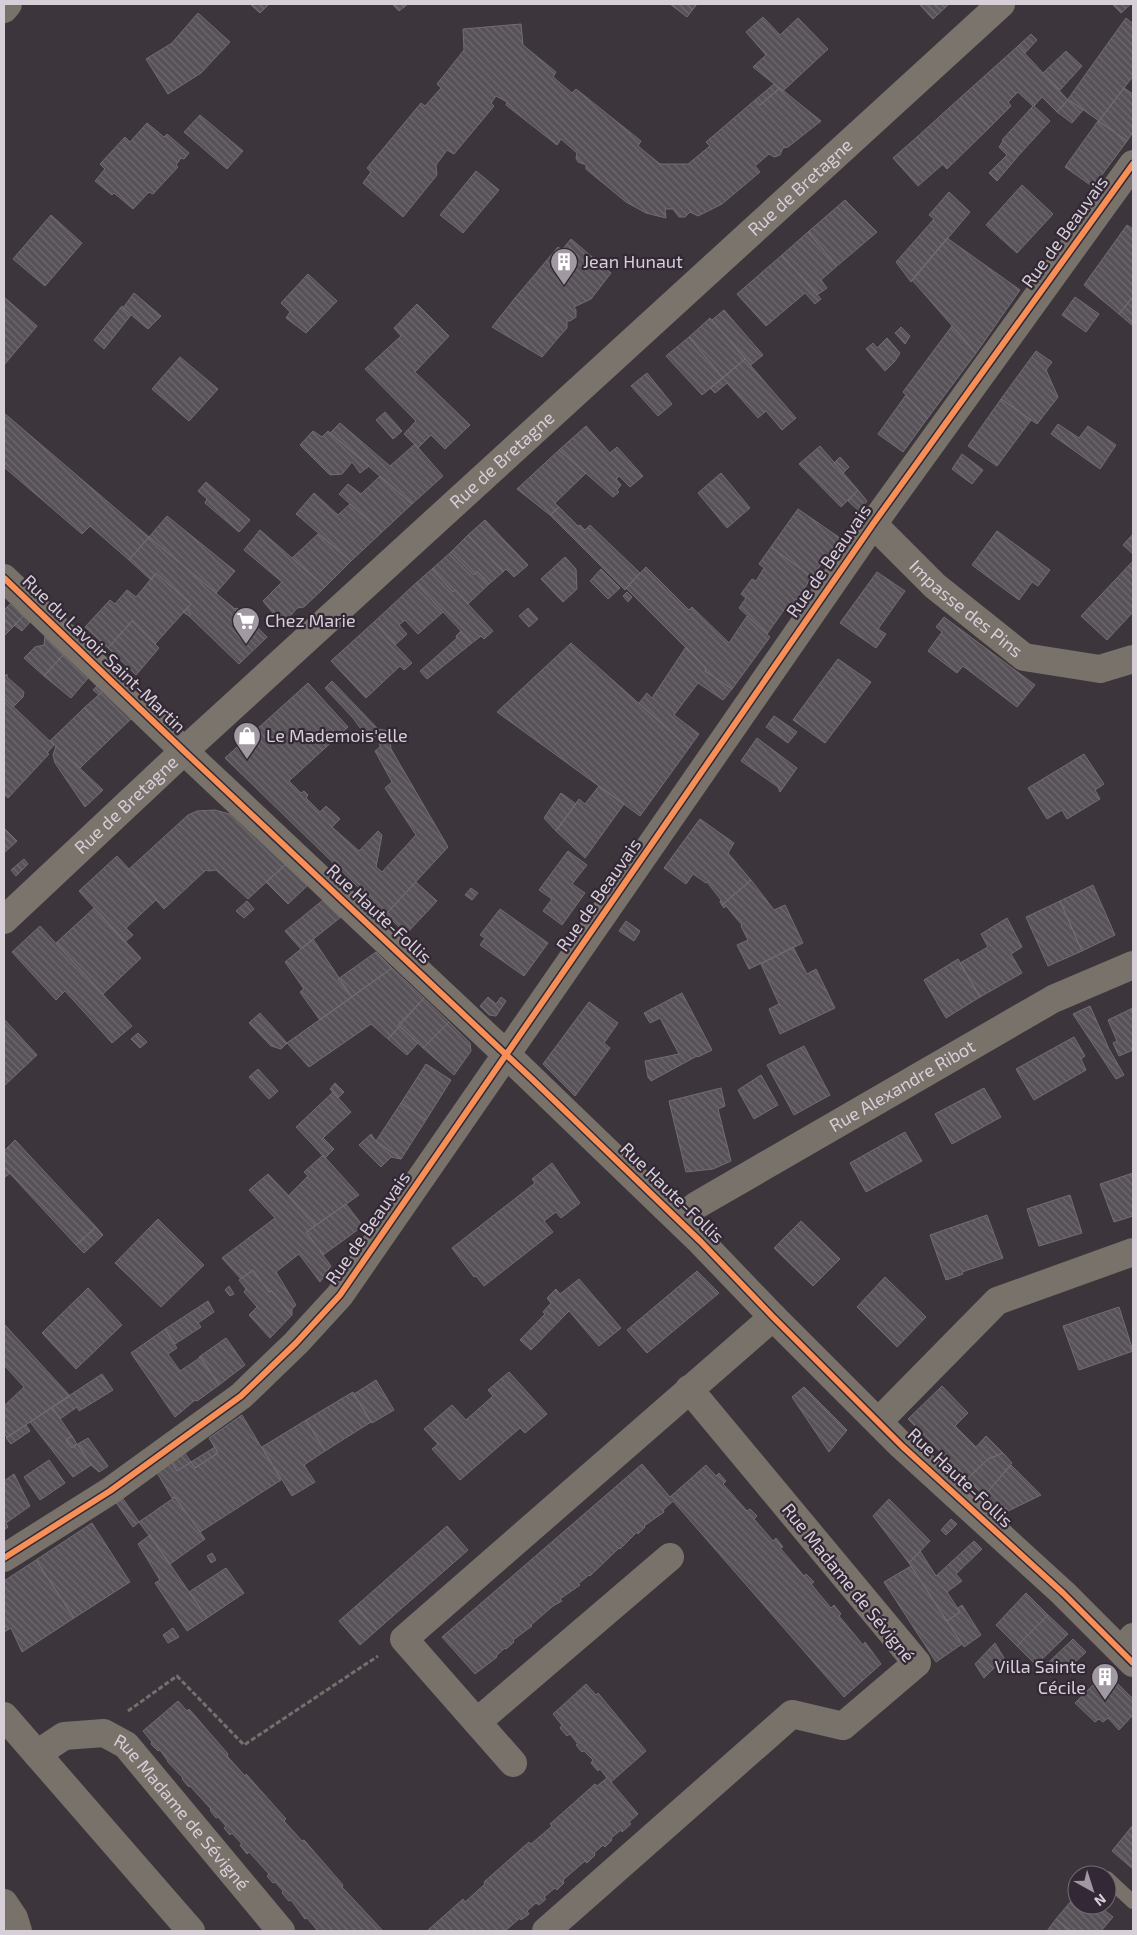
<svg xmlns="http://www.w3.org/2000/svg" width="1137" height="1935" viewBox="0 0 1137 1935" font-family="'Exo 2',sans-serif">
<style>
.building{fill:url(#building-back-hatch);stroke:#726d73}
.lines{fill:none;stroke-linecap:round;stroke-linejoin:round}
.path{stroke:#75706c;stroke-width:3;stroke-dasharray:5 2.5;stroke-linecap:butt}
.service{stroke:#78726b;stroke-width:14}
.minor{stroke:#78726b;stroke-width:28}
.tertiary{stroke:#78726b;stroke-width:28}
.secondary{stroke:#7b746c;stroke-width:28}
.cycleway-casing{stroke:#332835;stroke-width:9}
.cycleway{stroke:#f78f57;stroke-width:6}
.labels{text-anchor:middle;stroke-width:4.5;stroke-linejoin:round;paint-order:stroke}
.street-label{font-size:18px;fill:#d6cfd8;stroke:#332835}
.poi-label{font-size:18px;fill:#d6cfd8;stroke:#332835;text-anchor:start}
</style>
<defs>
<pattern id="building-back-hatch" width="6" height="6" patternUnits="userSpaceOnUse" patternTransform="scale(1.25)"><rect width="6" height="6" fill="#575258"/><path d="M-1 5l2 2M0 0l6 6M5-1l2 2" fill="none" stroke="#6e6a6f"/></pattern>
</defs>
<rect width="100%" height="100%" fill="#3c363c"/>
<path class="building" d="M250 4H269L260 13Z
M392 4H408L399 11Z
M670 4H697L687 17Z
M919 4H949L933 19Z
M1112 4H1131L1121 13Z
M198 13 230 42 201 73 168 94 146 59 172 43Z
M763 17 780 35 798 18 828 49 783 91 753 67 766 55 746 32Z
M1126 18 1133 24V76L1099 121 1068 99Z
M521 24 523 45 556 72 553 77 572 93 576 89 641 141 638 146 660 164H688L710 146 706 142 755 100 760 105 780 88 821 121 788 147 783 148 780 155 774 157 769 154 755 166 760 172 722 204 698 216 690 212 685 217H679L673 209H665L666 218 646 213 626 202 586 169V165L578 162 576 158 577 153 561 139 557 145 506 105 507 102 496 96 491 103 494 106 454 154 447 150 436 165 437 175 403 217 363 183 371 172 367 168 421 103 425 106 441 88 437 84 464 50 463 29Z
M1031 34 1037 40 1025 53 1018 46Z
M1018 46 1068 100 1057 112 1042 97 1034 106 1050 121 1019 155 1002 140 1033 106 1018 92 1008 102 1011 106 989 128 960 98Z
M1066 51 1082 66 1060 90 1043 73Z
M774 84 780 88 760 105 755 100Z
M1124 88 1133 94V132L1127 141 1099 121Z
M960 98 989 128 947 169 917 137Z
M1068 100 1083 110 1072 123 1057 112Z
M200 115 243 151 227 169 184 132Z
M1098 121 1127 141 1093 187 1065 167Z
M147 123 164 137 167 134 189 153 184 159 181 158 176 165 178 167 153 194 149 192 133 209 114 193 112 195 95 181 105 169 100 164 125 137 130 142Z
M917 137 943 164 918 186 893 158Z
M1003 141 1019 155 997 181 989 173 1007 155 999 147Z
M476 171 499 190 463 233 440 215Z
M1022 185 1053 214 1017 253 986 225Z
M949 192 970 212 911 282 896 262 934 219 929 215Z
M845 200 877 232 837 266 808 232Z
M51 215 82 243 45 286 13 259Z
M1127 225 1133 229V297L1119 314 1084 285Z
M808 232 837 266 821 280 827 288 817 295 782 255Z
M947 238 1020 290 976 353 912 280Z
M571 239 611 273 591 299 574 307 576 310V317L570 321H567V328L558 338 515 298 558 247 562 250Z
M782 255 821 299 815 304 805 293 766 326 737 294Z
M308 274 337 301 306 333 286 318 290 312 281 303Z
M134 293 161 316 148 329 123 308Z
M4 297 37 326 4 365Z
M1075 297 1099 314 1086 332 1062 315Z
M1133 297V326L1119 314Z
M515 298 558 338 542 357 492 327Z
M417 304 449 336 415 372 470 425 445 449 431 435 418 448 404 434 416 421 365 369 401 336 394 328Z
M122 306 131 315 104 349 94 340Z
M724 310 763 355 751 365 712 320Z
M710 318 745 359 723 378 689 337Z
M952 326 976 353 927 419 903 392Z
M901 327 910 336 905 344 895 333Z
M689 337 723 378 702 395 666 356Z
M887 338 900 353 895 361 885 371 866 349 873 343 877 348Z
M1036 351 1052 362 1046 370 1058 397 1037 424 1001 399Z
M180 357 218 389 189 421 152 389Z
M745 359 796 418 782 430 766 411 758 418 727 383 715 393 710 388Z
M647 373 672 404 658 416 631 386Z
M906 395 927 419 903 452 878 434Z
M1001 399 1031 420 997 466 968 446Z
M385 412 402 431 393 439 376 420Z
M4 413 149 537 129 560 90 526 82 534 4 467Z
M340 423 390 466 415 444 443 476 412 504 330 433Z
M1058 424 1079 438 1088 426 1116 445 1100 469 1051 434Z
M586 426 610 453 617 447 643 476 630 487 619 476 616 479 621 485 617 490 619 492 613 497 559 450Z
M313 431 322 437 328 431 369 466 360 473 352 462 342 474 330 475 300 445Z
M820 446 858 490 841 507 799 464Z
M559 450 586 473 555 503 559 507 550 515 517 489Z
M962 454 983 470 972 484 952 469Z
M840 457 849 467 843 473 834 463Z
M721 473 750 508 727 528 698 493Z
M380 476 412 504 382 532 339 494 348 484 361 494Z
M206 482 250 520 239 532 205 503 207 499 198 491Z
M858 490 867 501 859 511 848 501Z
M314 493 338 515 350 504 382 532 351 561 296 514Z
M559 507 578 526 580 525 585 530 590 525 640 573 625 590 550 515Z
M798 509 840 538 812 577 771 547Z
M167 516 235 571 216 593 149 537Z
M485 520 528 565 514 577 506 569 503 572 468 535Z
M260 530 325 587 304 607 297 608 283 625 263 601 282 582 244 550Z
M997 531 1050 570 1038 586 1032 582 1019 600 972 565Z
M318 534 351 561 325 587 292 558Z
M1133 534V554L1123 545Z
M468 535 503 572 489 584 477 571 474 575 451 552Z
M149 537 235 609 237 608 267 637 239 664 189 616 191 614 186 609 191 604 156 573 151 580 129 560Z
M771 547 812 577 790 609 786 607 767 634 739 608 746 598 741 594 752 579 756 581 764 568 759 564Z
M451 552 474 575 477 571 489 584 468 604 455 590 453 592 432 569Z
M565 557 576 569 577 589 563 602 541 579Z
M1133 561V612L1107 640 1081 616Z
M646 567 689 610 692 607 729 643 747 616 770 637 732 689 705 671 706 668 626 588Z
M432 569 453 592 455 590 493 631 484 639 481 636 472 643 416 583Z
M601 569 620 588 608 599 590 581Z
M877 572 905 591 878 629 886 634 876 648 840 623Z
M156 573 191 604 155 644 132 621 108 648 85 627 110 600 115 604 127 590 136 597Z
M416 583 443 612 418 634 405 620 399 625 407 634 395 645 374 622Z
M627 592 632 597 628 602 623 596Z
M10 604 23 616 13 627 4 619V610Z
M528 608 538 619 529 627 519 616Z
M186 609 191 614 189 616 183 612Z
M23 616 30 622 22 631 14 625Z
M944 617 1035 685 1017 707 963 666 957 673 928 651 942 632 936 627Z
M4 619 13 627 4 636Z
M132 621 159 648 136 675 108 648Z
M374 622 412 663 404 670 400 666 366 698 331 661Z
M461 631 472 643 427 679 420 671 457 638 456 636Z
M45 636 64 654 44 676 24 658 35 647 44 645Z
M571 643 689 748 640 816 497 712Z
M686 647 706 668 705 671 732 689 723 700 698 683 674 715 699 734 689 748 639 703 647 693 652 698Z
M64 654 89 677 71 698 44 676Z
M838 659 871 682 825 743 793 720Z
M7 674V677L24 692 23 697 13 707 4 698V677Z
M332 681 378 729 379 734 369 740 353 718 325 688Z
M308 683 348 727 289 781 301 793 304 791 308 795 306 798 320 812 326 806 340 819 332 827 359 851 378 831 382 835 376 867 382 872 416 835 385 788 392 782 375 751 380 747 378 729 389 731 391 749 448 847 386 914 225 758Z
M98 685 103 691 99 695 93 690Z
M103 691 132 718 113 736 84 708Z
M4 698 54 745 47 753 49 754 8 798 4 794Z
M84 708 113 736 80 768 50 741Z
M774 716 797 732 788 743 766 727Z
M757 738 797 768 780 792 778 787 741 761Z
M56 746 103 790 85 807 55 763 53 755Z
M1084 754 1104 784 1095 790 1100 799 1067 819 1062 810 1047 819 1028 788Z
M599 786 624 804 585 858 556 831 579 799 585 804Z
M561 793 576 804 556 831 544 818Z
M215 810 233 815 286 864 248 899 216 870 209 871 206 870 164 909 129 869 188 815 197 811Z
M700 819 734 843 728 853 751 880 722 905 720 902 721 900 707 882 706 883 693 874 686 884 664 868Z
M4 828 17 841 4 853Z
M568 851 587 865 572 884 585 893 562 925 543 911 552 899 539 890Z
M117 856 157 899 126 928 133 935 125 942 79 891Z
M24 859 28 864 16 876 11 870Z
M286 864 308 885 288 904 266 882Z
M751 880 774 910 785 905 803 943 749 969 737 945 748 940 741 926 742 925 726 906 724 908 722 905Z
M416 882 437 901 406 934 386 914Z
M1093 885 1115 935 1082 951 1060 901Z
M471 888 478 893 472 900 465 895Z
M323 900 341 917 301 949 285 931Z
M247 901 254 909 244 918 236 911Z
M1060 901 1082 951 1048 966 1026 917Z
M94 908 141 958 103 994 56 943Z
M500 909 548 943 524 976 480 945 485 938 480 935Z
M1007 918 1022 947 1011 954 1022 973 980 997 960 963 988 947 981 934Z
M626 921 640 931 634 941 619 931Z
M40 926 132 1026 112 1043 65 991 56 1000 12 952Z
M313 939 352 997 320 1020 300 992 304 989 285 962Z
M793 947 807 974 816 969 835 1008 780 1034 769 1009 779 1004 761 964Z
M376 952 392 968 352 997 338 979Z
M958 959 980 997 946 1018 924 980Z
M392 968 424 998 388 1039 371 1024 309 1067 287 1043Z
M682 993 712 1050 698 1057 697 1056 651 1081 648 1077 645 1061 679 1054 660 1018 650 1023 644 1013Z
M488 997 496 1004 501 997 506 1001 496 1016 489 1015 480 1006Z
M424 998 449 1022 423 1048 398 1025Z
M589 1002 618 1023 604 1043 610 1048 575 1096 543 1064Z
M1090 1006 1109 1049 1124 1075 1116 1079 1073 1014Z
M1133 1008V1050L1119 1056 1113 1043 1117 1041 1108 1020Z
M260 1013 287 1043 281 1049 271 1046 249 1023Z
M4 1019 37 1055 4 1086Z
M449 1022 470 1043 471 1051 454 1075 423 1048Z
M400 1026 418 1043 407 1055 388 1039Z
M138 1033 147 1042 140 1048 131 1039Z
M1074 1037 1085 1056 1081 1059 1086 1070 1034 1100 1016 1069Z
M804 1046 830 1095 794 1115 767 1065Z
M426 1064 451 1080 426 1120 401 1103Z
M258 1069 278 1091 269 1099 249 1077Z
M761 1075 778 1105 754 1119 738 1090Z
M335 1083 344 1092 338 1098 330 1089Z
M721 1088 725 1106 718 1109 731 1161 713 1169 686 1172 669 1101Z
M984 1088 1001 1117 952 1144 935 1114Z
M333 1092 351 1112 323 1138 334 1149 325 1158 296 1127Z
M401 1103 426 1120 401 1159 376 1141Z
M905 1132 922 1161 866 1192 850 1163Z
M371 1134 376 1141 401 1159 391 1157 381 1167 359 1145Z
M15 1140 96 1227 76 1245 4 1167V1151Z
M323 1155 359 1195 315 1226 288 1196 308 1176 304 1172Z
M552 1163 580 1203 561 1218 556 1212 544 1221 553 1232 484 1286 476 1276 474 1277 452 1248 535 1183 532 1179Z
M4 1167 10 1173 4 1178Z
M1133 1173V1216L1114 1222 1100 1184Z
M268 1174 314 1222 315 1226 306 1232 331 1266 320 1282 299 1254 276 1272 296 1305 292 1309V1315L272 1291 269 1292 253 1270 241 1279 222 1258 275 1218 249 1190Z
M1070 1195 1082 1233 1039 1246 1027 1209Z
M346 1204 363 1226 323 1255 306 1232Z
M987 1215 1003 1258 962 1272 963 1274 946 1280 930 1235Z
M158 1219 204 1265 161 1307 115 1263Z
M801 1221 840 1259 813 1286 774 1248Z
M96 1227 103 1235 84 1253 76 1245Z
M253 1270 269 1292 272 1291 292 1315 270 1338 249 1315 257 1307 244 1292 246 1289 239 1280Z
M697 1271 719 1293 647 1353 627 1330Z
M885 1277 926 1317 897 1347 857 1307Z
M579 1279 621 1328 599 1346 569 1311 531 1350 520 1340 545 1314 543 1312 551 1303 547 1298 556 1289 560 1294Z
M229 1286 234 1294 230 1296 225 1290Z
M88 1288 122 1325 76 1369 42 1333Z
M208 1301 214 1312 198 1323 201 1327 175 1344 165 1329Z
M1119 1307 1133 1351 1079 1370 1063 1326Z
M4 1324 70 1396 7 1437 4 1434V1406L24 1387 4 1365Z
M165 1329 177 1348 168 1354 180 1371 201 1357 219 1385 197 1401 195 1400 175 1417 131 1353Z
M226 1338 245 1365 219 1385 199 1357Z
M509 1372 547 1414 525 1433 520 1428 460 1480 432 1449 438 1444 424 1429 452 1405 466 1420 493 1396 488 1390Z
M102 1374 113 1390 79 1411 77 1407 60 1419 52 1407Z
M376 1380 394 1410 372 1423 354 1394Z
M942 1386 968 1413 955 1426 976 1447 986 1436 1003 1453 988 1459 967 1479 908 1419Z
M804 1387 847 1430 829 1452 792 1397Z
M353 1392 371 1422 325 1451 306 1420Z
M52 1407 72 1436 66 1440 72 1448 77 1444 91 1465 73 1477 30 1422Z
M242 1415 281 1480 200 1532 175 1497 172 1498 156 1471 171 1461 177 1471 191 1462 195 1468 218 1453 209 1438Z
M306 1420 325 1451 304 1465 315 1482 292 1496 262 1447Z
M26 1425 30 1431 11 1444 6 1438Z
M72 1436 77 1444 72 1448 66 1440Z
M88 1438 108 1466 99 1472 91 1465 78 1444Z
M215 1447 218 1453 195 1468 191 1462Z
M184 1452 191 1462 177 1471 171 1461Z
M1003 1453 1012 1463 984 1496 967 1479 988 1459Z
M49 1460 65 1483 40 1500 24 1477Z
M642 1464 670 1497 706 1465 716 1476 719 1473 726 1481 723 1484 747 1511 750 1509 757 1516 754 1519 773 1541 776 1538 783 1547 780 1548 804 1576 806 1574 814 1582 811 1584 831 1608 834 1605 841 1614 839 1616 863 1645 865 1642 881 1664 844 1697 673 1501 663 1510 664 1512 644 1526 645 1527 638 1534 637 1532 620 1549 619 1548 590 1576 589 1575 578 1584 580 1585 560 1599 562 1601 553 1606 531 1625 532 1626 513 1640 514 1642 506 1649 505 1648 496 1656 497 1657 475 1674 442 1637Z
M1011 1465 1041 1495 1002 1514 984 1496Z
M14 1474 30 1506 6 1523 8 1527 4 1530V1481Z
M121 1496 139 1522 133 1527 115 1501Z
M175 1497 205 1539 170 1564 139 1522Z
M889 1499 930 1541 909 1563 873 1516Z
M951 1519 957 1524 946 1535 941 1530Z
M92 1523 130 1582 74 1618 36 1560Z
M447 1526 468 1550 377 1630 356 1606Z
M150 1535 207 1618 187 1631 155 1583 160 1580 138 1544Z
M974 1541 982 1549 956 1574 962 1581 947 1592 960 1612 947 1621 909 1563 920 1551 936 1576Z
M212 1553 216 1560 211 1563 207 1556Z
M36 1560 74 1618 22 1652 11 1628 4 1632V1581Z
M911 1566 962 1644 936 1662 884 1582Z
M226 1568 244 1593 207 1618 189 1592Z
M1026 1593 1048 1615 1017 1646 996 1625Z
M962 1605 981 1635 964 1647 947 1621 960 1612 958 1608Z
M356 1606 377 1630 360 1645 339 1621Z
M1048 1615 1068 1634 1036 1665 1017 1646Z
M173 1628 179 1637 168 1643 163 1635Z
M1073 1639 1086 1652 1062 1674 1049 1662Z
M995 1643 1004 1658 984 1678 975 1664Z
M1106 1672 1133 1699V1715L1119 1730 1108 1718 1103 1722 1099 1719 1095 1722 1075 1703Z
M586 1684 596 1695 598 1693 646 1751 611 1782 638 1814 629 1822 631 1824 622 1832 621 1830 611 1838 612 1840 605 1847 603 1845 594 1853 595 1855 587 1863 585 1861 563 1880 564 1883 557 1890 555 1888 544 1897 546 1899 539 1905 536 1903 527 1911 529 1914 521 1920 520 1918 505 1931H427L463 1899 465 1902 485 1884 484 1882 529 1842 531 1844 552 1826 550 1824 595 1784 597 1786 607 1778 600 1769 598 1771 591 1763 593 1760 584 1751 582 1752 576 1745 578 1744 570 1734 567 1736 560 1728 562 1725 553 1714Z
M178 1701 187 1711 189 1709 228 1754 227 1756 245 1776 246 1774 286 1819 284 1821 302 1841 304 1840 343 1885 342 1887 383 1931H318L307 1918 305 1919 291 1900 289 1901 282 1893 283 1891 275 1882 273 1883 267 1876 269 1874 249 1852 247 1854 240 1845 242 1844 232 1833 230 1835 224 1828 226 1826 218 1817 216 1818 210 1810 211 1809 190 1786 189 1787 182 1779 183 1778 167 1761H168L160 1750 158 1751 151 1744 152 1742 143 1731Z
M1133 1825V1869L1112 1851Z
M1077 1894V1905H1098L1113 1917 1101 1931H1071L1056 1919Z
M1056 1919 1071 1931H1047Z"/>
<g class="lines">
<path class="path" d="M128 1711 177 1676 244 1745 378 1656"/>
<path class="service" d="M1107 1878 1133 1902"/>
<g class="minor">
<path d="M4 9 8 4"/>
<path id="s1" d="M873 524 935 586 1024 657 1100 669 1133 659"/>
<path d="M4 578 184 751 507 1055"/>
<path id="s2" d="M679 1219 697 1205 1053 999 1133 965"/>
<path d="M879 1421 997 1301 1133 1252"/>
<path d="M1122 1650 1133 1637"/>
<path id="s3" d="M4 1716 37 1754 64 1736 104 1733 126 1745 281 1931"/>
<path d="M477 1722 670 1557"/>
<path d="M37 1754 191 1931"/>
<path d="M513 1763 404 1639 773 1317"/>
<path d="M4 1903 14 1918 18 1931"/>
<path d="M546 1931 792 1714 843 1726 917 1663 689 1389"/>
</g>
<path class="tertiary" d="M507 1055 701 1242 773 1317 902 1446 1063 1593 1133 1663
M4 1558 110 1491 241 1396 296 1343 340 1295 873 524 1133 164"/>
<path class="secondary" id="s4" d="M4 920 184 751 1001 4"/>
<defs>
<path id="cycleway" d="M4 578 184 751 532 1079 701 1242 773 1317 902 1446 1063 1593 1133 1663
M4 1558 110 1491 241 1396 296 1343 340 1295 873 524 1133 164"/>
</defs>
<use href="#cycleway" class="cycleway-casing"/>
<use href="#cycleway" class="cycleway"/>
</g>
<defs>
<symbol id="building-pin" viewBox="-11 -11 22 30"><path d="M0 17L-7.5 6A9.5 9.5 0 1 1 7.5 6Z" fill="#a099a1" stroke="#332835"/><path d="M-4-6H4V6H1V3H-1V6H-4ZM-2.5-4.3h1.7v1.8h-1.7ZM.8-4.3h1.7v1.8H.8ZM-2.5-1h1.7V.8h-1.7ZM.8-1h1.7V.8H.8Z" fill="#fff"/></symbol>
<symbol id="supermarket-pin" viewBox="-11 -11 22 30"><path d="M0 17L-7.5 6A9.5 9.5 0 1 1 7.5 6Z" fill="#a099a1" stroke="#332835"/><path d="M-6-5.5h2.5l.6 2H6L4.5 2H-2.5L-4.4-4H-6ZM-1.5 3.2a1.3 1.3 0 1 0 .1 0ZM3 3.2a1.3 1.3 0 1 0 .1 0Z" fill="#fff"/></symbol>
<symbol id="shop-pin" viewBox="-11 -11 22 30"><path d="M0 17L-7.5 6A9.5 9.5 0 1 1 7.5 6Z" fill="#a099a1" stroke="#332835"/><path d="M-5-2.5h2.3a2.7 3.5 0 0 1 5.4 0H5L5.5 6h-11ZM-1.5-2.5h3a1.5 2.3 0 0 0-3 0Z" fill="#fff"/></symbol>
</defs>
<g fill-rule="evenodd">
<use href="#building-pin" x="548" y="246" width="32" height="43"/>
<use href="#supermarket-pin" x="230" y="605" width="32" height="43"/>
<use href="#shop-pin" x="231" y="720" width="32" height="43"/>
<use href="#building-pin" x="1089" y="1661" width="32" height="43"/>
</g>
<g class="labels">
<g class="street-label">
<text dy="6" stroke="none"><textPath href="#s4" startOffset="1082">Rue de Bretagne</textPath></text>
<text transform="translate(1065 232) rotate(-54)" y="6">Rue de Beauvais</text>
<text dy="6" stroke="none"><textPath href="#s4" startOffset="678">Rue de Bretagne</textPath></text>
<text transform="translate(829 561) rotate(-55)" y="6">Rue de Beauvais</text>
<text dy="6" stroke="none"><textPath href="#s1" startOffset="126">Impasse des Pins</textPath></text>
<text transform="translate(104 654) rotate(44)" y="6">Rue du Lavoir Saint-Martin</text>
<text dy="6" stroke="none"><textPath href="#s4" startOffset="168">Rue de Bretagne</textPath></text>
<text transform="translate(599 895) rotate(-55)" y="6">Rue de Beauvais</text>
<text transform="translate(379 914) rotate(43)" y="6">Rue Haute-Follis</text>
<text dy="6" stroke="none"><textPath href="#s2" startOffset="260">Rue Alexandre Ribot</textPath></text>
<text transform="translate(672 1193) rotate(44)" y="6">Rue Haute-Follis</text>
<text transform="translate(368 1228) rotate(-55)" y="6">Rue de Beauvais</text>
<text transform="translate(960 1478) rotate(43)" y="6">Rue Haute-Follis</text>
<text transform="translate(848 1583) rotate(51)" y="6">Rue Madame de Sévigné</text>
<text dy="6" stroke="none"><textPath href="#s3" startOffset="235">Rue Madame de Sévigné</textPath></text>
</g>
<g class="poi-label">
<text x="583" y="268">Jean Hunaut</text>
<text x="265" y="627">Chez Marie</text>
<text x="266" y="742">Le Mademois'elle</text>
<text x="1086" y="1673" text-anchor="end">Villa Sainte<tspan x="1086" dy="21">Cécile</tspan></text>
</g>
</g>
<rect width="1137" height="1935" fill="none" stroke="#d6cfd8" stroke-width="10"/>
<g transform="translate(1092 1890) rotate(141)"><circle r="24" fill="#332835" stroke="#746b76"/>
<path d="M0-4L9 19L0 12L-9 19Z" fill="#a099a1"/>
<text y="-8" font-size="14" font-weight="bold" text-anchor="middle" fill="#d6cfd8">N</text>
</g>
</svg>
